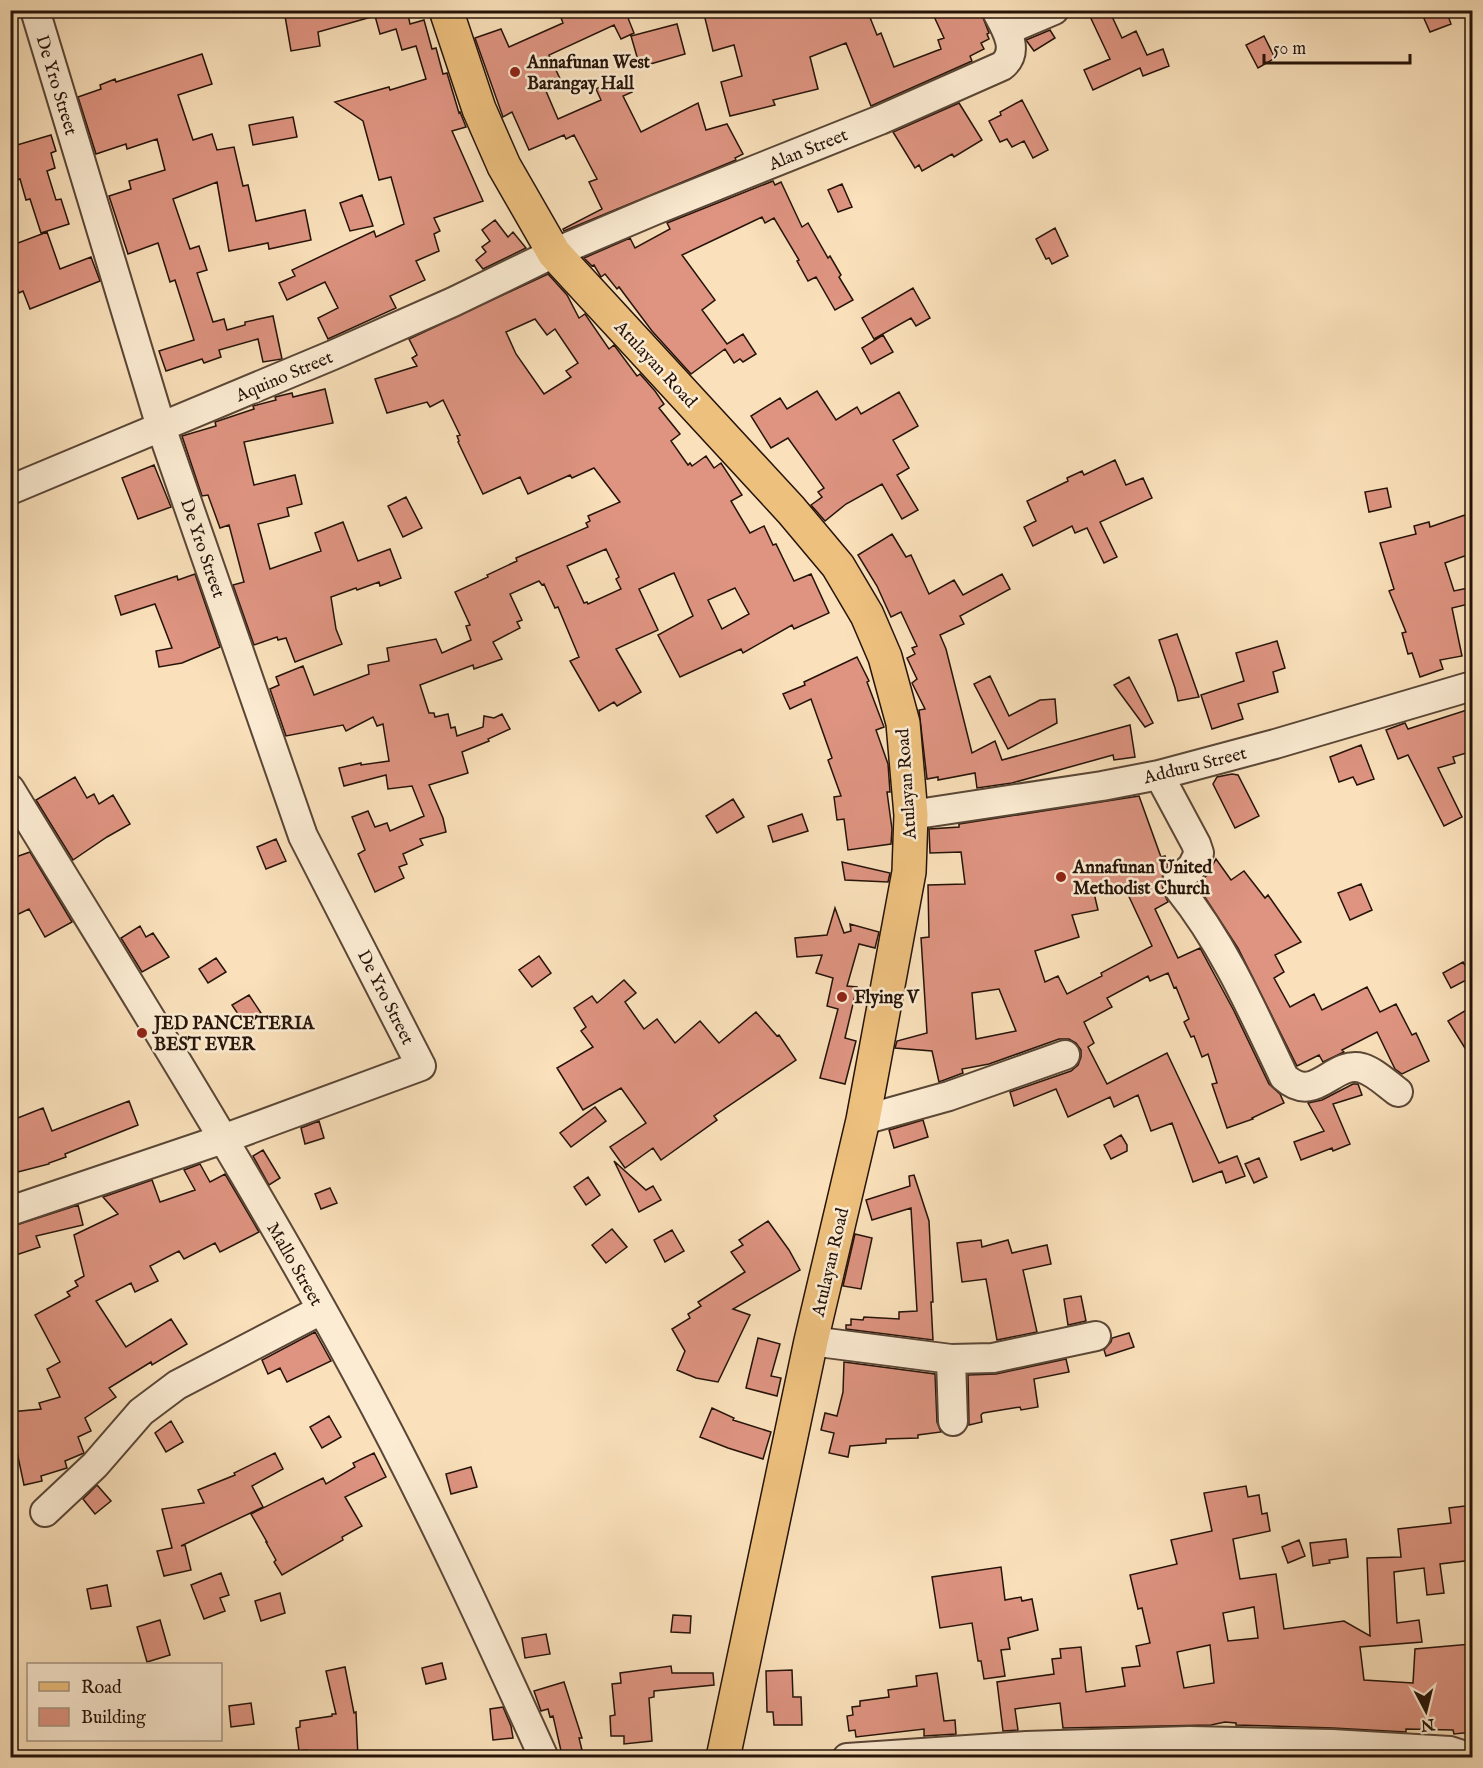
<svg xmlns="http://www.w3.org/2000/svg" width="1483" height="1768" viewBox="0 0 1483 1768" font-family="'IM FELL English',serif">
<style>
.building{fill:#de9481;stroke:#251309;stroke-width:1.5;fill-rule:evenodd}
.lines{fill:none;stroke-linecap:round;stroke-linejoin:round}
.minor-casing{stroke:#5a4636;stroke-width:32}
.major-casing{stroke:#251309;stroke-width:36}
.minor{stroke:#fcecd3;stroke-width:28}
.major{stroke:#edc07e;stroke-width:33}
.poi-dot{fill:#8f2418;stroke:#fcecd3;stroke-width:2}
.labels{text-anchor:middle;stroke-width:5;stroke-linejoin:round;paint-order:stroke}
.poi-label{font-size:18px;font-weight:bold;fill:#251309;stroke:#fcecd3;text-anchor:start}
.street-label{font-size:18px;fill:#251309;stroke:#fcecd3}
</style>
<rect width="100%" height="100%" fill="#fae1bb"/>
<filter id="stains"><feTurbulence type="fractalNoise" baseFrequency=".00333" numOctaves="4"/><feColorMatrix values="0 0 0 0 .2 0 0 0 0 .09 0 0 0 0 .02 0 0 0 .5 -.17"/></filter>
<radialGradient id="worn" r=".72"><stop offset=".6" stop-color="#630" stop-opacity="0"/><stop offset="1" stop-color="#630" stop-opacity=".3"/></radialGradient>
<path class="building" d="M334 10H407L410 24 424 20 432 49 436 48 443 74 447 73 459 113 460 112 466 127 452 131 483 201 434 218 440 231 434 234 439 251 416 261 425 280 390 296 396 308 328 339 318 318 338 308 325 282 287 300 279 283 295 276 292 270 374 231 376 237 404 224 391 177 379 180 363 121 335 102 389 87 390 90 426 79 416 46 402 50 396 29 380 34 375 16 318 32 320 46 291 51 285 16 314 11 315 16Z
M558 10H645L628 18 634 33 621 39 614 25 549 55 562 83 546 91 558 119 601 100 596 89 625 77 632 92 623 96 641 132 698 103 706 130 727 124 743 154 735 158 736 160 564 231 563 229 602 209 589 182 597 179 574 135 566 139 564 135 529 150 512 112 503 117 475 38 501 29 509 47 563 23Z
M703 10H867L877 35 881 33 894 67 941 49 938 40 944 38 931 10H980L989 33 987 34 989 39 981 43 984 49 970 56 972 61 871 106 846 43 810 57 818 89 773 100 775 105 730 116 721 82 742 76 734 45 713 51Z
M1087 10H1109L1122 38 1136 31 1147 55 1163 49 1169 66 1143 76 1140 68 1093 90 1084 70 1110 59Z
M1432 10H1446L1451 24 1430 32 1422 14Z
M677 24 685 54 640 67 631 36Z
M1050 30 1055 38 1034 51 1026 40Z
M1264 36 1275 58 1258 68 1246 45Z
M202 54 212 84 178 95 193 140 212 134 217 150 234 147 243 186 248 185 256 221 305 210 311 240 269 249 268 243 229 251 217 182 173 199 190 249 199 246 207 270 197 273 213 322 224 319 227 330 245 325V322L273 316 282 359 263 362 258 339 219 350 221 357 204 363 202 359 166 371 159 351 194 340 175 280 170 282 158 243 128 254 109 196 131 189 129 181 165 170 157 139 127 149 126 144 96 154 78 97 101 89 100 85 115 79 116 82Z
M1022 100 1048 150 1033 158 1024 141 1012 147 1007 139 1000 142 989 121 1001 115 1000 112Z
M959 103 982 140 954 157 952 154 922 171 919 165 915 168 893 132Z
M293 117 297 137 253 145 249 125Z
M51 135 56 151 51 153 55 168 47 171 56 200 61 199 69 224 41 233 30 199 26 200 20 179 16 180 10 162V147Z
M773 181 775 185 781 182 802 227 808 223 828 258 830 256 841 275 839 277 853 300 835 310 816 277 808 281 797 261 799 260 774 218 765 223 762 217 720 237 682 255 715 300 702 310 727 344 743 334 756 354 743 362 740 359 734 363 725 349 691 374 652 331 619 287 617 289 605 274 601 277 594 265 592 266 584 258 630 238 635 248 670 229 667 223Z
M842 184 852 207 838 212 828 190Z
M362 195 373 226 350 231 340 203Z
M495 220 508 237 513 232 526 248 483 269 476 260 486 252 482 247 490 241 482 230Z
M1055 228 1068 256 1052 264 1049 258 1046 259 1036 239Z
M47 232 60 269 91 257 100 281 30 309 23 291 19 293 10 269V246Z
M548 274 567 295 579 318 585 314 609 349 614 345 637 376 640 374 655 391 664 404 659 408 680 434 671 441 688 465 690 463 692 466 706 456 714 468 721 463 742 495 731 501 750 533 764 526 773 545 776 544 794 581 811 574 829 613 794 629 792 625 743 653 741 649 680 677 658 635 693 616 674 573 669 575 639 589 658 630 616 649 641 692 617 706 614 702 599 711 570 661 579 657 558 607 555 608 544 584 542 585 539 581 510 594 522 620 517 622 520 628 493 642 502 659 474 669 473 665 420 685 429 713H434L435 717 448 714 451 728 455 727 457 736 483 727 484 716 494 718 502 714 510 729 488 739 489 741 462 752 468 773 429 785 443 818 446 832 420 839 423 845 403 854 407 864 399 867 404 878 375 892 358 854 365 850 352 817 368 811 375 827 387 823 390 831 424 816 412 786 388 789 386 775 344 786 339 768 361 763V765L389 761 383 724 377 726 373 717 346 731 343 725 286 736 270 689 279 685 276 677 303 666 314 695 369 674 368 665 389 661 387 648 436 639 442 653 471 640 466 626 470 625 455 592 488 577 487 575 517 561 516 558 588 527 586 523 590 521 588 516 620 502 594 468 572 478 570 475 528 494 520 477 483 494 458 442 459 441 457 436 460 435 443 400 430 407 427 402 387 413 375 379 417 366 412 358 417 355 409 339ZM535 319 547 335 555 329 578 363 566 371 571 377 544 394 516 354 506 332ZM606 549 619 577 616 579 621 589 588 604 587 602 584 603 567 566ZM735 588 749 614 722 629 708 600Z
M913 288 930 318 916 326 911 318 874 339 862 318Z
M883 335 893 352 871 364 862 348Z
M325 389 333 423 244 442 254 485 295 475 302 504 287 508 289 516 258 524 270 569 321 551 315 533 343 522 358 561 390 549 401 578 380 586 379 582 357 590 356 588 331 597 336 629 342 644 295 662 286 638 278 640 277 637 254 645 233 585 244 582 229 525 220 528 208 495 202 496 182 436 216 426 215 422 254 409 253 406 276 400 275 397 292 393 293 397Z
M817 391 836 420 857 407 861 414 899 392 918 426 893 440 909 468 897 475 918 510 902 519 882 484 846 504 825 521 811 505 822 497 818 492 824 488 788 438 771 448 751 416 780 398 787 409Z
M1115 460 1126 485 1143 478 1152 498 1100 522 1117 557 1104 563 1087 528 1075 533 1072 526 1033 546 1024 527 1036 521 1027 501 1068 481 1067 478 1082 471 1084 475Z
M154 465 171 507 138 519 122 478Z
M1387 488 1391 507 1369 512 1365 492Z
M406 497 422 528 403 537 388 506Z
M1465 515 1473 538V553L1445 563 1454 591 1473 587V603L1452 608 1462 656 1440 660 1443 669 1420 677 1412 653 1408 654 1402 633 1406 632 1389 591 1394 589 1380 543 1416 534 1414 526 1429 522 1430 527Z
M892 534 906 557 911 555 929 594 954 580 963 595 1002 574 1010 589 960 616 964 624 940 635 946 649 972 753 995 741 1002 760 1130 725 1135 757 1114 760 1113 755 1012 783 977 788 975 773 938 780V777L927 779 919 710 925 709 912 683 917 679 907 658 915 654 912 648 917 646 901 612 891 617 877 586 858 555Z
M195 574 220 647 182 663 159 667 156 651 172 648 155 604 121 615 115 596 177 576 178 580Z
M1177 634 1199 697 1178 701 1175 688 1159 640Z
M1277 641 1285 668 1273 672 1278 692 1238 704 1243 719 1212 729 1201 695 1244 681 1236 653Z
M857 657 869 681 867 682 884 727 876 730 888 764 890 792H887L892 829 891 844 848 850 844 819 837 820 834 797 841 796 828 760 832 758 811 699 790 709 783 694 805 685 804 682Z
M990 676 1009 716 1040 700 1055 699 1057 723 1008 749 974 684Z
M1129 677 1153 723 1145 727 1114 685Z
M1473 708V751L1453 757 1455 763 1438 768 1462 817 1444 826 1408 755 1398 759 1386 730 1405 723 1408 729Z
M1361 745 1374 779 1357 785 1353 777 1339 782 1330 757Z
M1232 774 1238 775 1259 816 1235 828 1213 784 1217 777Z
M75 777 87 798 94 794 99 804 113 795 130 824 107 837 73 860 36 800Z
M1139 796 1161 857 1165 856 1168 866 1163 872 1162 881 1163 891 1168 902 1155 909 1178 958 1200 948 1234 1011 1269 1084 1280 1094 1284 1103 1252 1118 1253 1119 1227 1128 1212 1084 1217 1083 1208 1054 1202 1057 1194 1036 1191 1037 1184 1022 1189 1019 1176 987 1174 988 1168 973 1150 981 1148 976 1107 998 1112 1007 1084 1022 1094 1043 1088 1047 1107 1084 1167 1053 1219 1163 1237 1156 1245 1176 1226 1183 1222 1171 1193 1182 1172 1123 1151 1131 1138 1095 1114 1107 1110 1097 1068 1117 1056 1089 1014 1106 1010 1092 1071 1071 1078 1065 1081 1057V1050L1076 1043 1069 1039H1059L989 1064 962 1069 963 1073 939 1082 932 1051 895 1048 897 1041 927 1033 921 938 929 937 928 885 965 884 961 852 930 853 929 829 959 827V824ZM1124 886 1152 946 1101 973 1102 976 1067 994 1058 976 1045 982 1035 951 1079 937 1072 915 1098 910 1094 893ZM999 989 1016 1031 976 1039 972 993Z
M733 799 744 817 717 833 706 816Z
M802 814 808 831 773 842 768 826Z
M276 839 286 861 266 869 257 847Z
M30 852 72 922 45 937 29 909 10 918V859Z
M1216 859 1231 880 1244 871 1265 898 1268 895 1301 942 1275 955 1284 972 1274 978 1290 1007 1314 994 1322 1010 1367 987 1380 1012 1396 1004 1412 1035 1416 1033 1429 1061 1402 1074 1395 1069 1377 1032 1342 1050 1344 1052 1323 1062 1319 1055 1297 1066 1238 948 1197 885 1207 875Z
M842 862 890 873 888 882 845 880Z
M1361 884 1372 910 1350 920 1338 893Z
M835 908 844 933 851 931 850 924 879 932 875 948 859 944 847 986 857 987 845 1038 856 1041 845 1084 820 1078 838 1009 827 1006 833 978 816 973 822 955 797 957 795 938 827 935Z
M140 926 146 937 153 933 169 957 142 972 121 938Z
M539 956 551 973 532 987 519 970Z
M216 958 226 972 208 983 199 969Z
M1463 962 1472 977 1451 988 1443 973Z
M624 980 636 993 625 1002 644 1029 657 1019 675 1043 700 1021 719 1043 756 1012 777 1036 779 1035 796 1060 714 1116 717 1120 661 1160 653 1148 625 1168 610 1147 646 1123 621 1088 583 1110 557 1068 593 1047 581 1031 586 1027 574 1008 592 996 597 1003Z
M249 995 261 1013 244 1023 232 1005Z
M1473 1006V1061L1448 1021Z
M1353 1084H1358L1362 1095 1333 1104 1350 1144 1333 1151 1332 1148 1301 1160 1294 1142 1324 1131 1308 1103 1322 1100Z
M129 1101 138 1125 65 1154 66 1157 49 1163V1164L10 1174V1121L43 1108 52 1131Z
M595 1107 606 1121 571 1147 560 1133Z
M923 1120 928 1137 894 1148 889 1130Z
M319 1121 324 1138 305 1144 301 1128Z
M1121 1135 1127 1145V1151L1111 1159 1104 1145Z
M263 1150 280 1178 269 1185 253 1156Z
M1259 1158 1267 1177 1254 1183 1245 1164Z
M614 1161 646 1190 653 1186 661 1200 639 1212Z
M200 1164 210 1182 225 1174 259 1232 220 1252 215 1243 184 1259 179 1251 150 1266 158 1281 135 1292 131 1283 96 1301 126 1347 171 1319 187 1344 152 1365 151 1362 109 1388 116 1397 85 1418 91 1431 78 1437 84 1453 65 1461 67 1468 41 1476 42 1481 24 1485 14 1438 10 1439V1412L41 1409 39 1403 60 1397 47 1369 60 1362 35 1315 70 1296 67 1292 78 1286 75 1281 84 1276 74 1235 118 1214 103 1197 152 1180 160 1202 195 1190 184 1170Z
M914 1175 929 1221 933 1302H931L933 1340 846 1329V1325H851V1319L863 1320 864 1317 899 1319V1312L917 1311 911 1208 872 1220 866 1200 910 1186 909 1176Z
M588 1177 600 1195 586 1205 574 1187Z
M330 1188 337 1203 321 1209 315 1194Z
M78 1205 83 1225 36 1236 40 1247 10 1257V1227Z
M768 1221 789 1250 800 1270 733 1309 750 1315 718 1382 696 1378 677 1370 685 1351 672 1329 690 1318 688 1314 701 1306 698 1302 745 1272 731 1252 743 1245 739 1240Z
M612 1229 627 1247 606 1263 592 1245Z
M672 1230 684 1251 665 1262 654 1240Z
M855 1234 872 1238 861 1289 843 1286Z
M981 1240 982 1247 1008 1240 1012 1253 1047 1245 1051 1264 1023 1270 1037 1332 997 1340 986 1279 962 1282 957 1243Z
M1081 1296 1086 1321 1068 1325 1064 1299Z
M315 1332 331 1361 287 1382 280 1368 268 1374 262 1360Z
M1129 1333 1134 1347 1106 1356 1104 1350 1111 1342 1112 1338Z
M758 1338 780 1344 771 1376 781 1378 777 1396 746 1388Z
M1066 1359 1069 1372 1034 1379 1038 1407 1021 1410 1020 1407 983 1413 981 1415 982 1422 969 1425 968 1375 996 1374Z
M844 1362 935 1374 937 1422 941 1432 918 1435V1438L886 1439V1443L850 1446 848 1457 829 1453 834 1433 821 1430 825 1413 837 1416 843 1392Z
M712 1408 734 1418 733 1420 771 1432 763 1459 728 1448 700 1437Z
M329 1416 341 1437 322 1448 310 1427Z
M171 1421 183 1442 166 1452 155 1433Z
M275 1453 283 1469 252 1486 263 1507 181 1546 185 1545 191 1570 164 1576 157 1551 172 1548 162 1509 204 1503 198 1490 235 1475 234 1473Z
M374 1453 386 1477 345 1497 362 1526 342 1537 343 1540 282 1575 274 1562 276 1560 266 1542H267L251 1514 323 1478 326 1484 355 1467 353 1463Z
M471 1467 477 1487 451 1494 446 1474Z
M97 1485 111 1501 95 1514 83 1499Z
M1246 1486 1248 1497 1259 1495 1262 1514 1267 1513 1270 1531 1233 1539 1240 1579 1276 1574 1284 1629 1344 1621 1370 1636 1367 1558 1401 1557 1398 1529 1451 1523 1449 1508 1473 1505V1560L1440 1564 1444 1593 1427 1595 1424 1568 1394 1572 1397 1623 1419 1620 1422 1642 1360 1647 1364 1680 1413 1683 1415 1649 1471 1644 1473 1732 1454 1734 1453 1730 1406 1729V1732L1333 1728 1236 1725V1723L1225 1722 1211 1725 1063 1728 1060 1703 1015 1709 1018 1730 1003 1731 997 1682 1054 1674 1052 1659 1061 1658 1060 1649 1081 1647 1086 1692 1125 1686 1122 1668 1140 1666 1136 1646 1150 1643 1142 1608 1138 1609 1130 1575 1177 1564 1171 1540 1212 1531 1204 1493ZM1254 1607 1258 1638 1228 1641 1223 1613ZM1210 1645 1214 1683 1184 1688 1177 1652Z
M1346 1539 1348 1557 1329 1560 1330 1563 1313 1566 1310 1543Z
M1299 1540 1305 1556 1288 1563 1282 1547Z
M1001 1567 1005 1600 1021 1597 1022 1601 1032 1599 1038 1630 1008 1638 1010 1649 1001 1650 1005 1676 984 1679 981 1661H978L972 1623 940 1628 932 1577Z
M221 1573 229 1595 220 1598 225 1611 204 1619 191 1585Z
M107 1585 111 1606 91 1609 87 1589Z
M280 1593 285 1613 261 1621 255 1601Z
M673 1615 691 1616 690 1633 671 1632Z
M160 1620 170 1655 147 1662 137 1627Z
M546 1634 550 1654 525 1658 522 1638Z
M442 1663 446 1679 426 1684 422 1668Z
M671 1666 672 1673H713L714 1685 654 1691V1697L649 1698 652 1741 624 1744V1736H611L610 1716 615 1715 612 1684 621 1683 620 1673Z
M345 1667 354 1713 356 1712 358 1758H307V1750L299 1751 296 1728 300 1727V1721L332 1716V1714H336L326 1671Z
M792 1670 793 1697H801L802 1725H774L773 1712H767L766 1671Z
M937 1673 944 1721 955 1720 956 1734 924 1736V1729L856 1737 855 1730 849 1731 847 1716 853 1715 852 1707 860 1706V1701L889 1697 888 1690 917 1686 916 1676Z
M564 1682 582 1738H579L582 1750 562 1755 553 1716 550 1717 548 1709 541 1711 534 1691Z
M251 1703 254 1724 231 1727 229 1706Z
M503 1707 511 1726 513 1738 493 1740 490 1709Z"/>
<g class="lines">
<defs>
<path id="minor" d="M1007 30 1054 10
M10 490 333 355 453 302 554 253 655 210 880 120 1002 66C1021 51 1005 27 996 10
M1159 775 1196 844 1199 853 1192 867 1178 879 1179 889C1224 945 1253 1012 1284 1077 1316 1106 1332 1060 1362 1068 1375 1072 1387 1084 1398 1092
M10 789C128 982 249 1174 357 1373 425 1498 485 1628 544 1758
M911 815 1102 786 1159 775 1275 744 1472 686
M863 1120 949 1096 1065 1055
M10 1211 223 1139 421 1066 303 836 161 427 35 10
M811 1341 951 1359 993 1358 1096 1336
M951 1359 953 1421
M45 1512 95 1465 141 1412 177 1385 321 1310
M847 1758 1026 1746 1189 1741 1332 1744 1450 1751 1472 1758"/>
<path id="major" d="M446 10 479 109 504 166 554 253 791 510 838 566 867 615 885 657 903 723 911 815 909 872 863 1120 811 1341 723 1758"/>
</defs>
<use href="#minor" class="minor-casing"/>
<use href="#major" class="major-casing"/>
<use href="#minor" class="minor"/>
<use href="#major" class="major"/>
</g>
<g class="poi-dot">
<circle cx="515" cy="72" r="6"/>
<circle cx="1061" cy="877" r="6"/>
<circle cx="842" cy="997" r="6"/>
<circle cx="142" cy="1033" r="6"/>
</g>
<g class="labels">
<g class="poi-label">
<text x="527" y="68">Annafunan West<tspan x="527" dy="21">Barangay Hall</tspan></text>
<text x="1073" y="873">Annafunan United<tspan x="1073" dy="21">Methodist Church</tspan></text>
<text x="854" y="1003">Flying V</text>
<text x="154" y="1029">JED PANCETERIA<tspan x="154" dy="21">BEST EVER</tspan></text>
</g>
<g class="street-label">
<text transform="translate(57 85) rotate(73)" y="6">De Yro Street</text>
<text transform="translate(808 149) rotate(-22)" y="6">Alan Street</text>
<text transform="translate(656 364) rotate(47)" y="6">Atulayan Road</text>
<text transform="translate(284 376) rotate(-23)" y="6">Aquino Street</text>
<text transform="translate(203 548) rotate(71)" y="6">De Yro Street</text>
<text transform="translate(1195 765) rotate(-14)" y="6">Adduru Street</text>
<text transform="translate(906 784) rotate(-94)" y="6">Atulayan Road</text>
<text transform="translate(386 997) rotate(63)" y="6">De Yro Street</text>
<text transform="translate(830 1262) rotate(-77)" y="6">Atulayan Road</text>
<text transform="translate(295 1264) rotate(60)" y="6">Mallo Street</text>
</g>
</g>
<rect width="1483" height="1768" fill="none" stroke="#fae1bb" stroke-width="36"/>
<rect x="12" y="12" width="1459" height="1744" fill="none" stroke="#251309" stroke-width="3"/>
<rect x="18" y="18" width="1447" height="1732" fill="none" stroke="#251309" stroke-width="1.5"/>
<rect x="27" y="1663" width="195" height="78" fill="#fcecd3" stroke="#a69582" stroke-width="1.5"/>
<rect x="39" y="1682" width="30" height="9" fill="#edc07e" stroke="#a69582" stroke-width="1.5"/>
<text x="81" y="1693" font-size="18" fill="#251309">Road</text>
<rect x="39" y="1708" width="30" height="18" fill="#de9481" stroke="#a69582" stroke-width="1.5"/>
<text x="81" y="1723" font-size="18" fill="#251309">Building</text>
<g transform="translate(1426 1711) rotate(173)" stroke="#fcecd3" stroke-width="4.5" paint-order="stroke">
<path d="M0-4.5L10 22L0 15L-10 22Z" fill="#251309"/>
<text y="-9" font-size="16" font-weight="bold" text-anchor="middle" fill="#251309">N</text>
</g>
<path d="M1264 54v9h146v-9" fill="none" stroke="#251309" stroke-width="3"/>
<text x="1273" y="54" font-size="18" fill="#251309" stroke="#fcecd3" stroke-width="4.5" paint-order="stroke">50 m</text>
<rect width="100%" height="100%" filter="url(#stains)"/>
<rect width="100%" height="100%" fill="url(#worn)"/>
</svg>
